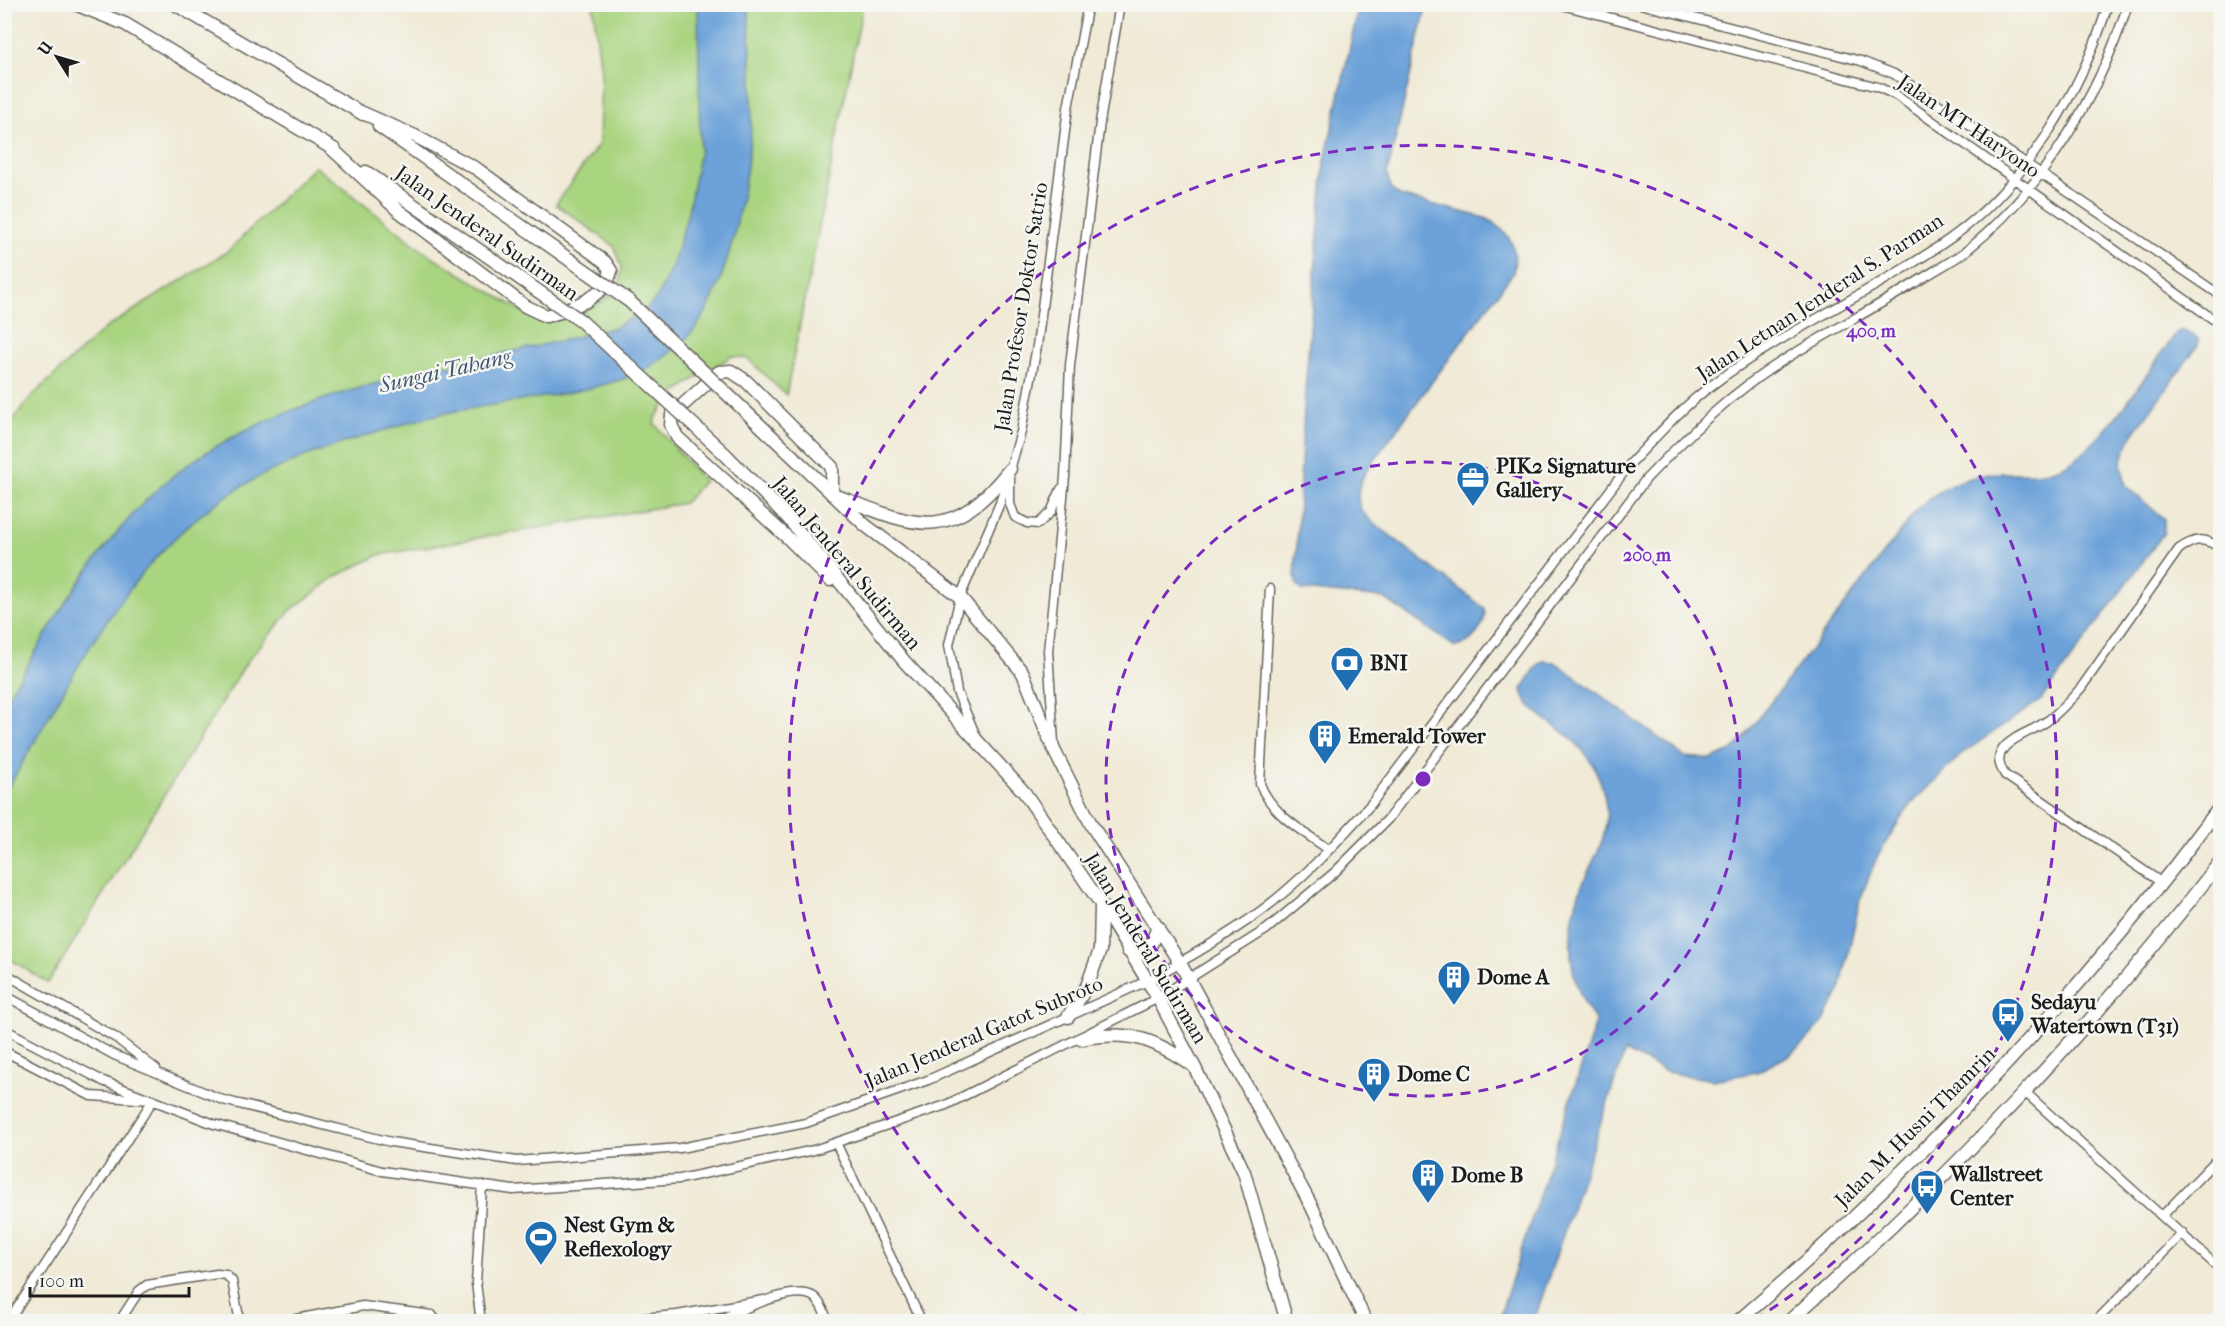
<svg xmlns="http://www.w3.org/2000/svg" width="2225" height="1326" viewBox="0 0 2225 1326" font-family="'IM FELL French Canon',serif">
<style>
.green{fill:#a9d480;stroke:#62784e;stroke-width:1.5}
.water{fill:#6ca2d9;stroke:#445f7a;stroke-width:1.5}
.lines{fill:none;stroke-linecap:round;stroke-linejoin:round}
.street-casing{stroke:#66645d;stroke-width:11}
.secondary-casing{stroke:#66645d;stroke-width:15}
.street{stroke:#fff;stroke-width:8}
.secondary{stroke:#fff;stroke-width:12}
.secondary-bridge-casing{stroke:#66645d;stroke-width:15;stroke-linecap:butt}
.secondary-bridge{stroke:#fff;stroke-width:12}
.ring{fill:none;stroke:#7b2cbf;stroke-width:3;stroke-dasharray:10 8}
.labels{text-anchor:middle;stroke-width:5;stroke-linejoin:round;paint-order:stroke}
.street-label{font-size:21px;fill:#1c1c1c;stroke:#f6f6f2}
.poi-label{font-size:21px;font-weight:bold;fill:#1c1c1c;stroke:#f6f6f2;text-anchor:start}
.water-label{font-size:22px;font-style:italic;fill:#405871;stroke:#f6f6f2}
.centre{fill:#7b2cbf;stroke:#f6f6f2;stroke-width:3}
.ring-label{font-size:18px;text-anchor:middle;font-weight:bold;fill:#7b2cbf;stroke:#f6f6f2;stroke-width:5;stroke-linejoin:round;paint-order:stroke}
</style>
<rect width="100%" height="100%" fill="#f6f6f2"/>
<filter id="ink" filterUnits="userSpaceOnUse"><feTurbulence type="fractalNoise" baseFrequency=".0167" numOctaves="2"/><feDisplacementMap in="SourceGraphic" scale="12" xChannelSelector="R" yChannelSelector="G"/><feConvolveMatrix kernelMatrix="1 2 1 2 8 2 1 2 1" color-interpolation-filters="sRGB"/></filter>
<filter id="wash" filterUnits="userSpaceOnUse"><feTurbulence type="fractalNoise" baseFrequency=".008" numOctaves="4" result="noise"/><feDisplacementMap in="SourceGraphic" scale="24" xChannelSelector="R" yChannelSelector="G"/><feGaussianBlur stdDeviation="1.35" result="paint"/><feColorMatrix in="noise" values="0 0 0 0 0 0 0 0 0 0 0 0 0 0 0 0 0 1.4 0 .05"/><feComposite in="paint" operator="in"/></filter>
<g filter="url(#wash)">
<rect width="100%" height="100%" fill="#f0ead6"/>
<path class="green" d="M593 5H863L786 395 748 359 732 356C705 373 665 392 654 423L704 481 684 503 379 555 335 577 290 611 248 660 48 983 5 956 4 432 31 397 104 329 228 251 315 166 423 251 535 319C567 324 593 307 619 290L622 267 614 246 556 204 599 144 601 74Z"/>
<path class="water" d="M698 5H749C749 39 753 74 752 108 750 170 731 294 686 339 666 358 640 375 613 382 553 400 488 402 428 417 410 422 393 428 375 433 329 447 281 463 239 488 126 556 70 684 5 793 5 776 1 715 5 702 9 692 18 681 24 671 40 644 56 616 74 590 100 552 127 517 161 486 275 384 474 366 616 327L647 309 658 296 673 264 688 213 700 150Z
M1359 5H1425L1426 8 1387 175 1392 190 1400 196 1485 218C1509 230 1519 247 1513 273L1368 468C1357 485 1352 504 1369 519L1484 608C1488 625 1472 644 1455 647L1384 598 1302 590 1297 585 1295 577 1305 390 1324 165Z
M2185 330 2198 339V345L2129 440 2121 463 2126 486 2164 519V533L2041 700 1963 753 1914 801 1901 818 1877 857 1860 900 1840 991 1824 1021 1802 1045 1788 1056 1757 1072 1713 1080 1666 1072 1625 1051 1534 1321H1498L1595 1025V1019C1566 983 1565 930 1581 888 1592 860 1610 838 1606 806 1603 781 1593 760 1575 742 1559 725 1525 713 1522 689L1537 666 1543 661 1555 662 1685 757 1711 759 1732 751 1740 743 1919 507C1943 486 1970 474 2002 473 2023 473 2042 475 2061 467 2100 451 2150 368 2177 332Z"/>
</g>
<g filter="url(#ink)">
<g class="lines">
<defs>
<path id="street" d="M1558 4 1878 87 1897 96 2220 324
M1640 4 1861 61 1894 74 2220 295
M1010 478V504L1015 517 1027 523 1038 524 1051 512 1061 489
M1270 589 1260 784C1272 815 1303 831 1329 850
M976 736 957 692 949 645 960 597 1000 503 1021 432 1037 346 1068 108 1088 4
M1054 743 1048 651 1065 477 1070 365 1100 122 1120 4
M2162 883 2005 775C2000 767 1996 758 2003 749 2011 737 2035 730 2047 721 2060 712 2070 700 2081 688L2179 549C2195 538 2205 537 2220 548
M4 973 116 1038 156 1069
M4 995 114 1055 223 1100 391 1142 517 1161 680 1148 806 1123 928 1080 1147 981C1183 961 1220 940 1254 916 1298 885 1335 844 1371 804L1630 464C1656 437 1681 408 1712 385 1787 329 1874 292 1951 238 2024 186 2083 90 2108 4
M4 1029 103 1081 214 1124 382 1171 513 1190 680 1179 814 1150 946 1105 1158 998 1267 929 1335 872 1388 819 1646 479C1689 434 1733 391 1787 358 1832 330 1879 306 1923 278 1937 269 1953 261 1966 251 2043 189 2098 98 2128 4
M4 1051 91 1096 153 1100 8 1322
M2026 1093 2220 1269
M836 1143 922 1322
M2163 1215 2220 1156
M119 1322 139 1291 147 1285 217 1274 226 1275 232 1281 240 1322
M281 1322 363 1306 432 1315 437 1322
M481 1322 476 1283 482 1185
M596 1322 677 1315 764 1300
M714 1322C735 1313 794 1283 814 1297 821 1302 825 1314 828 1322
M2095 1322 2183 1233"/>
<path id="secondary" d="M75 4 125 24 335 150
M175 4 363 114
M379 126 570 260
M329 146 399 211 525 306 546 316 560 312 586 301 606 286 611 271 605 262 477 169 415 136 356 110
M366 172 538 291
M763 428 865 525 960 597 1023 673 1054 750 1092 826 1180 963 1312 1207 1366 1322
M725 454 788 518 904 661 1024 792 1101 904 1158 998 1195 1068 1244 1172 1287 1322
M830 580 789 539 677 437 671 425 672 415 719 372 731 371 746 381 832 467V494C913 525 948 548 1010 469
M1128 951 1139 954 1149 949 1158 927
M1068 1017 1087 986 1100 950 1101 906
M1081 1039C1129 1030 1152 1038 1192 1065
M1737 1322C1917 1169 2079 996 2220 807
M1788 1322C1948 1180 2090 1031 2220 862"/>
</defs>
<use href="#street" class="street-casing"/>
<use href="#secondary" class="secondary-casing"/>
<use href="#street" class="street"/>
<use href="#secondary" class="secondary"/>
<defs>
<path id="secondary-bridge" d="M570 260 629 301 763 428
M538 291 581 321 725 454"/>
</defs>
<use href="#secondary-bridge" class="secondary-bridge-casing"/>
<use href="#secondary-bridge" class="secondary-bridge"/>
</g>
</g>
<g class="ring">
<circle cx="1423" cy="779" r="317"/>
<path d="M1092 1320A634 634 0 1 1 1754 1320"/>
</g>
<defs>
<symbol id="office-pin" viewBox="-11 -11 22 30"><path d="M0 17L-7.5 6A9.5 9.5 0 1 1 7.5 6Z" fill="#1f6fb2" stroke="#f6f6f2"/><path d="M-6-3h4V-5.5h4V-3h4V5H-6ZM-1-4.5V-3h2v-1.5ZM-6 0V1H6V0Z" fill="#fff"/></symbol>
<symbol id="bank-pin" viewBox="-11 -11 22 30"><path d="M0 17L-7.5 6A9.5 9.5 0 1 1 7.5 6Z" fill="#1f6fb2" stroke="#f6f6f2"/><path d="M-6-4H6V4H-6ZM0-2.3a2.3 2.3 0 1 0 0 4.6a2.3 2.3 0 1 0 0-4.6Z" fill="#fff"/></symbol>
<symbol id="building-pin" viewBox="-11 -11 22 30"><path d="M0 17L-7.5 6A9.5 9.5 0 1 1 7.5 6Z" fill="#1f6fb2" stroke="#f6f6f2"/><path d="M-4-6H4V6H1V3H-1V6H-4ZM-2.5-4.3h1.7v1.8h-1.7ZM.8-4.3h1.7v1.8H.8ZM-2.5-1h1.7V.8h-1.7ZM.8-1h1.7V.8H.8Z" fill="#fff"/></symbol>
<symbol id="bus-pin" viewBox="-11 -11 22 30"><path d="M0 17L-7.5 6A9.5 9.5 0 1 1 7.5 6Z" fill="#1f6fb2" stroke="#f6f6f2"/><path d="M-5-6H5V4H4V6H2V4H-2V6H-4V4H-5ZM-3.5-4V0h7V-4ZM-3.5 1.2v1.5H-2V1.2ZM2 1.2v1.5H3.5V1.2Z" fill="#fff"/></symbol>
<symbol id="stadium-pin" viewBox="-11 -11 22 30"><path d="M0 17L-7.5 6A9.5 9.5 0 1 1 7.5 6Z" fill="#1f6fb2" stroke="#f6f6f2"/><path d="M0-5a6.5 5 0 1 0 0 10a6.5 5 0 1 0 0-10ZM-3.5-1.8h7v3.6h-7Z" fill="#fff"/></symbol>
</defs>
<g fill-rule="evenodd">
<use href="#office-pin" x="1454" y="459" width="38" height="52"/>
<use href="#bank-pin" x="1328" y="644" width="38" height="52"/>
<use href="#building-pin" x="1306" y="717" width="38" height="52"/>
<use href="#building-pin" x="1435" y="958" width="38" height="52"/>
<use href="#bus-pin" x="1989" y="995" width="38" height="52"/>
<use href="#building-pin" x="1355" y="1055" width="38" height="52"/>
<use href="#building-pin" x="1409" y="1156" width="38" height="52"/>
<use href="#bus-pin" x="1908" y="1167" width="38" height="52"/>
<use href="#stadium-pin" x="522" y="1218" width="38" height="52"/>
</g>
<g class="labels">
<g class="street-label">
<text transform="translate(1969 126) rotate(34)" y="7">Jalan MT Haryono</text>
<text transform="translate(487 233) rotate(35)" y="7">Jalan Jenderal Sudirman</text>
<text transform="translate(1820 297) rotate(-33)" y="7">Jalan Letnan Jenderal S. Parman</text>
<text transform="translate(1021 307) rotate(-81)" y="7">Jalan Profesor Doktor Satrio</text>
<text transform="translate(847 563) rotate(50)" y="7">Jalan Jenderal Sudirman</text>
<text transform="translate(1146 948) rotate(59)" y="7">Jalan Jenderal Sudirman</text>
<text transform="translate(984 1032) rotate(-23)" y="7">Jalan Jenderal Gatot Subroto</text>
<text transform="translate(1915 1127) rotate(-45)" y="7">Jalan M. Husni Thamrin</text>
</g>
<g class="poi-label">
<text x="1496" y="473">PIK2 Signature<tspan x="1496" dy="24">Gallery</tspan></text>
<text x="1370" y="670">BNI</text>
<text x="1348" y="743">Emerald Tower</text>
<text x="1477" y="984">Dome A</text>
<text x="2031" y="1009">Sedayu<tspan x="2031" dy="24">Watertown (T31)</tspan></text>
<text x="1397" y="1081">Dome C</text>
<text x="1950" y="1181">Wallstreet<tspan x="1950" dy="24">Center</tspan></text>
<text x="1451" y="1182">Dome B</text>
<text x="564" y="1232">Nest Gym &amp;<tspan x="564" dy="24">Reflexology</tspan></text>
</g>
<g class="water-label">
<text transform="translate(445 370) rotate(-13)" y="8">Sungai Tahang</text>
</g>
</g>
<circle cx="1423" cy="779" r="9" class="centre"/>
<g class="ring-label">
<text x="1871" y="337">400 m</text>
<text x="1647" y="561">200 m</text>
</g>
<rect width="2225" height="1326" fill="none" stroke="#f6f6f2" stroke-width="24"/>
<g transform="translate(57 57) rotate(307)" stroke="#f6f6f2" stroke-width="4.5" paint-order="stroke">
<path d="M0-4.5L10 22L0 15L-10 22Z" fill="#1c1c1c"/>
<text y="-9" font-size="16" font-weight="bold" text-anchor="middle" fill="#1c1c1c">U</text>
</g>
<path d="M30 1287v9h159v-9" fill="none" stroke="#1c1c1c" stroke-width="3"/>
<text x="39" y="1287" font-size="18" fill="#1c1c1c" stroke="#f6f6f2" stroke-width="4.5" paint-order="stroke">100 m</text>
</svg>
